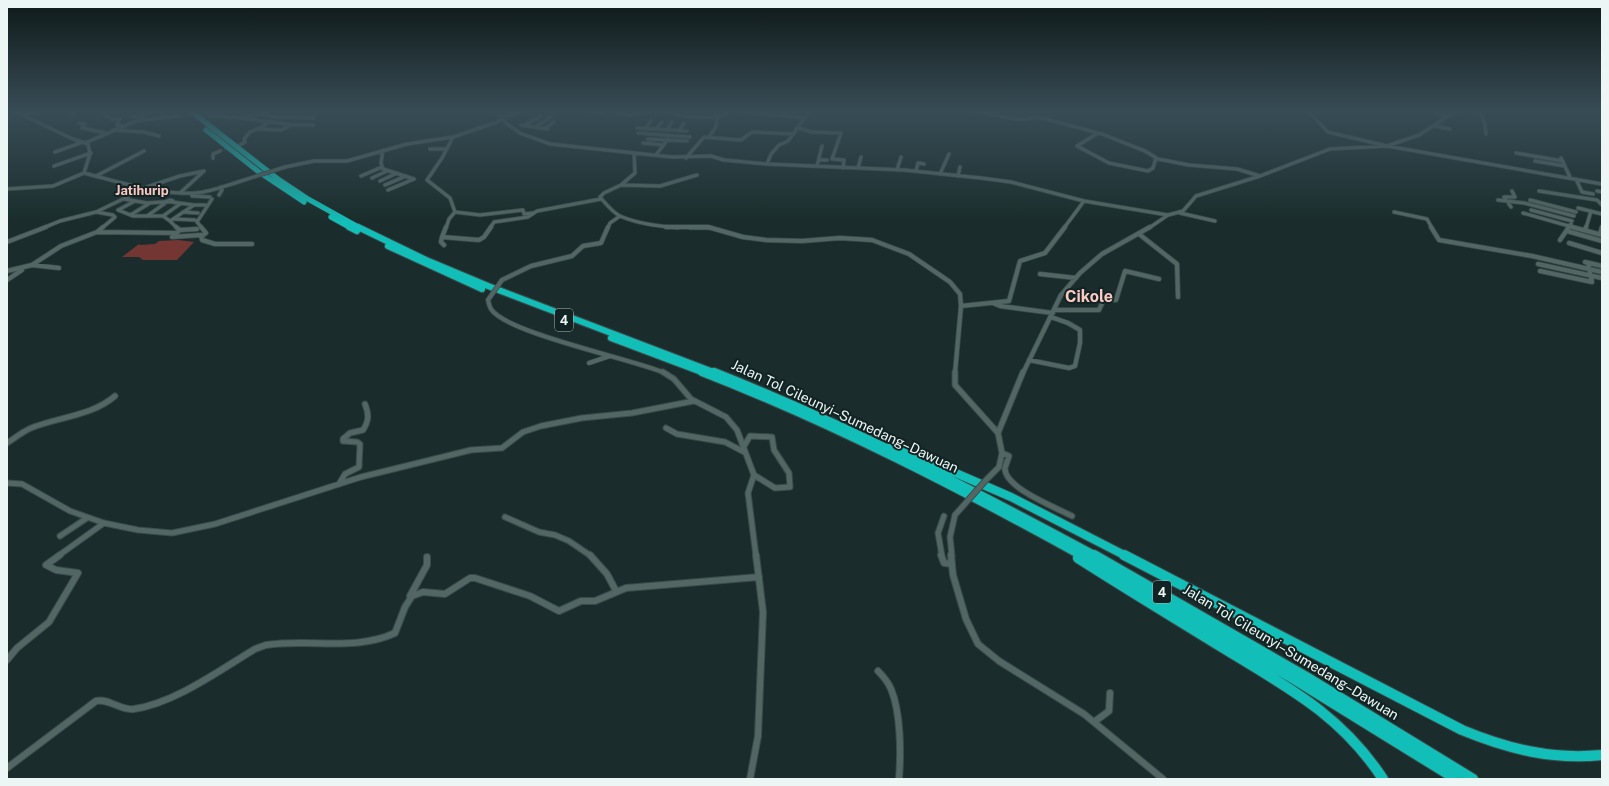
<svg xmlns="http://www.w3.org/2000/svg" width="1609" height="786" viewBox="0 0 1609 786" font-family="'Public Sans',sans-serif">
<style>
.green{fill:#733633}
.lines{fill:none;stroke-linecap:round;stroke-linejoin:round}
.minor-tunnel{stroke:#394b4a;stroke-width:3;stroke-dasharray:3 1.5;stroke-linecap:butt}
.minor-far3-casing{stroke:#3b4b4a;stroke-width:4.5}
.minor-far2-casing{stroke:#3b4b4a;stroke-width:5.5}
.minor-far1-casing{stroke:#3b4b4a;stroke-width:7}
.minor-casing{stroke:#3b4b4a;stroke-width:8}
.highway-far3-casing{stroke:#3b4b4a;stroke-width:6}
.highway-far2-casing{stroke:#3b4b4a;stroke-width:8}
.highway-far1-casing{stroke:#3b4b4a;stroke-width:10}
.highway-casing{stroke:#3b4b4a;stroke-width:12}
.minor-far3{stroke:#526664;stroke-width:3}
.minor-far2{stroke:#526664;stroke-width:4}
.minor-far1{stroke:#526664;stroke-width:5}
.minor{stroke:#526664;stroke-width:6}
.highway-far3{stroke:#12bfb8;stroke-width:5}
.highway-far2{stroke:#12bfb8;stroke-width:6}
.highway-far1{stroke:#12bfb8;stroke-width:8}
.highway{stroke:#12bfb8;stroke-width:10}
.minor-bridge-far2-casing{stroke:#3b4b4a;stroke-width:4.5;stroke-linecap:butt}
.minor-bridge-far1-casing{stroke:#3b4b4a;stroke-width:5.5;stroke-linecap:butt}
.minor-bridge-casing{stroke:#3b4b4a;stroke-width:7;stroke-linecap:butt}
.minor-bridge-far2{stroke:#526664;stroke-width:3}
.minor-bridge-far1{stroke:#526664;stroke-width:4}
.minor-bridge{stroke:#526664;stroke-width:5}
.labels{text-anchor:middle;stroke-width:4;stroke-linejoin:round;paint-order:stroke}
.far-quarter-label{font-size:13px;font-weight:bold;fill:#fdc9c4;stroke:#112322}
.shield{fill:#112322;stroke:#aab7b6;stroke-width:1}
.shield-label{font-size:13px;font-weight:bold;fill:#ebf6f5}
.street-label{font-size:14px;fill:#ebf6f5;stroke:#112322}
.quarter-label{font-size:16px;font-weight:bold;fill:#fdc9c4;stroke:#112322}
</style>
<rect width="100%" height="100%" fill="#1a2d2c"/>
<path class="green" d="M178 240 194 242 177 260H143L139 257H122L139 244 140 245 155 244 159 241Z"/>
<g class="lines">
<path class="minor-tunnel" d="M178 116 205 115
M220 151 231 147"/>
<defs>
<path id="minor-far3" d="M16 112 73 139 88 144 90 154 84 173C120 182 158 195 196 193 210 192 225 186 238 182
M104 112 103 113 112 119H120L117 125 122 126
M159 112 162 114
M497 112 507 124 520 133 550 144 672 157 711 156 724 160 767 164 771 154 779 145 788 141 809 112
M590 112H602
M613 112 629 115 650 112
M665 112C684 116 705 120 724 115L726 112
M745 112 805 118
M977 112C991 113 1004 118 1017 119 1026 120 1033 117 1042 118L1102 134 1145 151 1158 159 1189 165 1237 169 1260 176
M1309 112 1328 132 1387 146 1419 135 1455 112
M1435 112 1446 117
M1480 112 1485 124 1486 134
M71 114 74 112
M257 114 276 117 314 118
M21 115 37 112
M205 115 241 118 269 112
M512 115 520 112
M144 117 132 116 150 112
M241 118 294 125H313
M270 121 259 129 281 130 289 126
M79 123 85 124 82 128 106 133
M521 125 548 129
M525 125 541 116
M1435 126 1450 129
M535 127 551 117
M637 128 687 131
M799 128 811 132 841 133 832 159 844 160 843 168
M544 129 554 122
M645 129 651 121
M656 129 662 122
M113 130 144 132 159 136
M667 130 672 122
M679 131 684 123
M638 133 690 137
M1098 133 1077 146 1109 163 1148 171 1153 168 1156 158
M453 137 442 158 427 180 450 198 455 212 480 215 523 210 524 214 533 213
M709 137 716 127 717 118
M648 139 687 141
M85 143 136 121 178 116
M643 143 664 145
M240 145 245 142 244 139 250 132 259 128
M430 149H447
M383 150 381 163 383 169 414 179
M55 152 83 142
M634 153 635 173 621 185 604 193 600 197C606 204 612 212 620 216 638 224 660 226 678 228
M1516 153 1563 161
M656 155 668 139
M213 158V154L220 151
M686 158 704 137 741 140 752 132 794 134
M1561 158 1570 177
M819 160H827
M1535 161 1565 166
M767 164 904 170 981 178 1011 182 1084 201 1168 215
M54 166 91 153
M817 166 822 146
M285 167 314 161H347L407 144 453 137 497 122 513 112
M858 168 861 157
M897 170 901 157
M916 171 918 163 924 164
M940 174 949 154
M96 176 144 151
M361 176 382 167
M958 176 960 167
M372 178 387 171
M1576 179 1582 192 1593 194
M380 181 397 173
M385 185 406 176
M621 185 660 186 697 175
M147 187 180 176 204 171 180 193
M7 189 53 186 84 173
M388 190 414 179
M1539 191 1597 200 1602 205
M1597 191 1602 192
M219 195 222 190 221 187
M192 196 210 197
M124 199 147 203 163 202
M170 200 173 201 162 203Z
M1498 200 1524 203 1574 216
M1530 200 1576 212
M135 201 118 210 133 216H163
M172 202 194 205 170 221 177 228
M194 205H205
M1511 207 1504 197H1515L1512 191
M1578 208 1602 214
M1531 210 1572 221
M96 212 113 215 115 217 102 228
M183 212 198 213
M1394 212 1427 219 1432 228
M1180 213 1215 221
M1523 213 1576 228
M132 214 150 203
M147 216 164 204
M174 219 195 220
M170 221 163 216 180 204
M43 228 60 221 96 212 148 187
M202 228 197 222 212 199
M446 228 449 219 455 212
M490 228 494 222 528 217 537 211 601 199
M608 228 610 223 620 216
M690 228H710
M1064 228 1084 201
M1149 228 1168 215 1183 211 1196 196 1260 176 1330 149 1387 146 1602 184
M1568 228 1571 224
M1586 228 1591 211"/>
<path id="minor-far2" d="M176 227 180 230 197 229
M201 227 206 233 202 236
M446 227 442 237 479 240 484 237 491 227
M666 227H708L743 237 766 240 802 241 840 238 872 240 909 254 950 282 960 294 961 306 955 373
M1431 227 1439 240 1532 256 1602 272
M1572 227 1602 235
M180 230 172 237 201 235 202 240 215 244H252
M1585 230 1586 227
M1567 231 1602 241
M97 232 176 233
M1139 234 1177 264 1178 297
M1600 234 1602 227
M442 237 441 242 444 245
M1560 240 1569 227
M7 242 46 227
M1569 243 1602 253
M1585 262 1602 266
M1538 264 1602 278
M32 265 59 268
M7 271 32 265 61 246 97 232 103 227
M1540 271 1592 282 1588 263
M1040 274 1076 278
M7 280 22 270
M502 280 531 266 572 256 583 246 601 243 608 227
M488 300C489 303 489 306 491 309 506 333 632 359 665 373
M993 303 1000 306 1053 313
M961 306 1009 301 1020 261 1045 253 1065 227
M1055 310H1099L1104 299 1116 300 1125 271 1159 279
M1029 360 1069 368 1075 366 1080 343V330L1068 323 1051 317
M589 363 610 356
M1023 373 1061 295 1080 273 1102 254 1150 227"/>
<path id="minor-far1" d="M663 372 674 379 691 399 726 417 737 430 754 475 748 493 756 556
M955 372V385L998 433
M666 428 677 434 725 442 744 452
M7 443C15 438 22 432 31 428 58 417 92 416 115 396
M743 448 750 436 772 437 774 450 789 473 790 487 775 488 754 475
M1002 453 1009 456C1008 460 1006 464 1005 468 1004 488 1057 508 1072 516
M986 480 999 467 1002 453 998 433 1023 372
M7 483 22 484 70 511 104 523 138 530 172 533 215 524 361 477 471 450 502 448 523 432 541 426 582 418 632 413 694 401
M339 484 345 474 359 467 360 444 357 442 343 441V439L350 433 363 430C369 421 369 414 365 404
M505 517 539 532 555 535 569 541 591 556
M60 536 87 518
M58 556 104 523
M942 556 938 533 944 516
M952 556 950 537 955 515"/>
<path id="minor" d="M590 555 607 574 616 591
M941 555 944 563 952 564
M951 555 953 575 966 619 978 644 999 661 1084 714 1163 779
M410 596 427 565V557
M7 660 17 648 49 622 78 573 56 570 46 565 60 555
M878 671C883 676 888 682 891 689 901 713 901 753 899 779
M1094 722 1109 711 1110 693
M7 768 96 701C110 698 120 711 134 709 175 703 220 670 255 649L266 645C309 638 354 652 395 633L405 607 412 596 423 592 445 594 470 578H475L530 596 559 611 581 601H595L626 588 759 577
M750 779 758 736 763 612 756 555"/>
<path id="highway-far3" d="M192 112 278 179 308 199 360 228
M206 130 259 172 304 202
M331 217 351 228"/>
<path id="highway-far2" d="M349 227 357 231
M358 227 426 260 488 286 716 373
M388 246 482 289
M611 338 704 373"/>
<path id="highway-far1" d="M702 372C833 423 959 488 1082 556
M714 372C845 424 972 489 1096 556
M891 445 1011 497 1126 556"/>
<path id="highway" d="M1080 555 1294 679 1456 779
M1094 555 1308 678 1473 779
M1124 555 1462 730C1508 749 1552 760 1602 755
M1078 558C1125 588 1173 617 1220 646 1285 686 1340 713 1383 779"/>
</defs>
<use href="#minor-far3" class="minor-far3-casing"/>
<use href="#minor-far2" class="minor-far2-casing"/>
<use href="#minor-far1" class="minor-far1-casing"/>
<use href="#minor" class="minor-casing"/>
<use href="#highway-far3" class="highway-far3-casing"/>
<use href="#highway-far2" class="highway-far2-casing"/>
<use href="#highway-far1" class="highway-far1-casing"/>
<use href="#highway" class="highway-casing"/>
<use href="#minor-far3" class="minor-far3"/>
<use href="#minor-far2" class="minor-far2"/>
<use href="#minor-far1" class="minor-far1"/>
<use href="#minor" class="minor"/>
<use href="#highway-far3" class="highway-far3"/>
<use href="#highway-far2" class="highway-far2"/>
<use href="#highway-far1" class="highway-far1"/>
<use href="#highway" class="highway"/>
<defs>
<path id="minor-bridge-far2" d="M238 182 285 167"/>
<path id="minor-bridge-far1" d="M488 300 502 280"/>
<path id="minor-bridge" d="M955 515 986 480"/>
</defs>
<use href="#minor-bridge-far2" class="minor-bridge-far2-casing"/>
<use href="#minor-bridge-far1" class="minor-bridge-far1-casing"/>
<use href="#minor-bridge" class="minor-bridge-casing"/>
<use href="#minor-bridge-far2" class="minor-bridge-far2"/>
<use href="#minor-bridge-far1" class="minor-bridge-far1"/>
<use href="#minor-bridge" class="minor-bridge"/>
</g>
<linearGradient id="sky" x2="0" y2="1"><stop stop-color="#0e1918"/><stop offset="0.5" stop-color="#384c56"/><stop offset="1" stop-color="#384c56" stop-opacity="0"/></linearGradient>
<rect width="1609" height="222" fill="url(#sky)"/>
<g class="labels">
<g class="far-quarter-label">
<text x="142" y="195">Jatihurip</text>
</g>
<g class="shield">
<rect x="555" y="309" width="18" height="22" rx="3"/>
<rect x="1153" y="581" width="18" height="22" rx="3"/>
</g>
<g class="shield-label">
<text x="564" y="325">4</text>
<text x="1162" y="597">4</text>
</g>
<g class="street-label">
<text transform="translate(845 416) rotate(25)" y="5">Jalan Tol Cileunyi–Sumedang–Dawuan</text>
<text transform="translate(1291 652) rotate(31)" y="5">Jalan Tol Cileunyi–Sumedang–Dawuan</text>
</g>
<g class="quarter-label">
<text x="1089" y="302">Cikole</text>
</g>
</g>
<rect width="1609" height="786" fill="none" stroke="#ebf6f5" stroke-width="16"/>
</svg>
